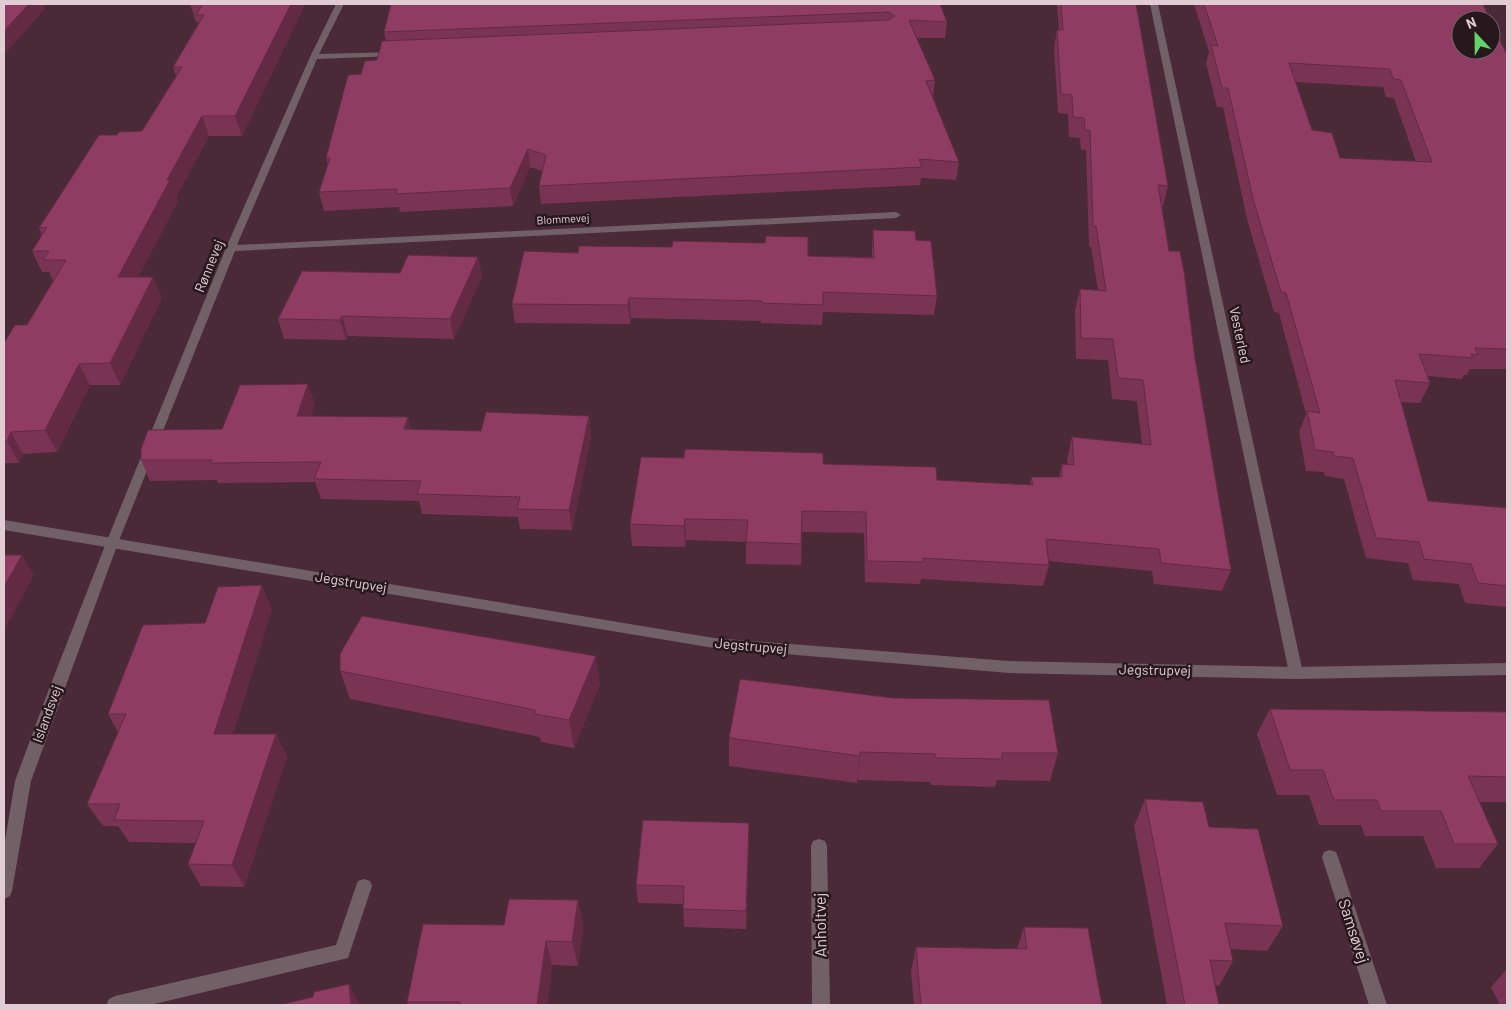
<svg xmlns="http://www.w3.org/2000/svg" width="1511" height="1009" viewBox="0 0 1511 1009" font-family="Barlow,sans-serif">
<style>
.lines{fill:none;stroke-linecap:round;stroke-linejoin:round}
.minor{fill:#716167;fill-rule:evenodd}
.tertiary{fill:#716167;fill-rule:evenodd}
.wall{fill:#7a3453;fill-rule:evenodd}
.shaded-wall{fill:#632a44}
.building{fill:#8e3c61;stroke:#632a44;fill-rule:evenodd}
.labels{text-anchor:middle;stroke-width:5;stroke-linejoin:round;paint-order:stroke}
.far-street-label{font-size:11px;fill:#e1ccd3;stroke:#26181d}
.street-label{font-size:14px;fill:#e1ccd3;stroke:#26181d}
.near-street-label{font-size:16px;fill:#e1ccd3;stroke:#26181d}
</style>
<rect width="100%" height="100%" fill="#492a36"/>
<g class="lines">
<path class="minor" d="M336 4H344L319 54 396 52 400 54 396 56 317 59 237 245 896 212 901 215 896 218 235 251 118 543 31 781 12 891 10 896 4 899V847L15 781 49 689 106 543 226 248 310 57Z
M1150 4H1158L1303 673 1301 677 1296 679 1291 677 1289 673Z
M819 839 825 841 827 846 830 1005H812L811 846 813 841Z
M1330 850 1336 852 1338 857 1387 1005H1369L1322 857 1324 852Z
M364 879 370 881 372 886 348 958 150 1005H106L109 999 115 996 336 945 356 886 358 881Z"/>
<path class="tertiary" d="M4 520 714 638 1009 661 1296 667 1507 663V675L1296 679 1009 673 714 648 4 530Z"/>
</g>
<path class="wall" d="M190 4H305L242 136H209L176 197 178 201 138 277 162 298 120 385H90L57 452 23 454 19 463H4V343L27 325 53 281 49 272H42L32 251 42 235 39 228 117 135 142 131 176 76 173 67 199 23 198 22H196Z
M940 4 947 22 945 38H916L935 80 933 98 959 162 956 180 921 178 920 185 541 204 539 186 542 171 530 167 513 206 400 212 399 207 324 211 319 192 328 164 326 158 361 74 377 60 386 41 384 32Z
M1057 4H1136L1168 186 1163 206H1161L1169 251 1195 358 1231 570 1222 591 1154 584 1152 571 1048 561 1049 565 1043 586 921 579 920 584 865 582 864 533 802 532 801 565 746 564V542L686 540 685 547 632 546 630 524 823 464 937 480 1030 485 1031 477H1059L1062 464 1068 465 1067 459 1072 437 1142 444 1137 401 1112 399 1108 360 1076 359 1075 310 1080 289 1098 290 1091 247 1089 246 1086 150H1081L1080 138 1069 137 1068 114 1058 113 1054 48 1057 30H1059Z
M1194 4H1483L1507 55V369H1470L1467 375H1464L1462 379 1428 376 1430 383 1420 403 1401 402 1428 501 1507 508V607L1465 603 1459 584 1413 580 1408 563 1366 558 1344 479 1325 476 1324 472 1306 471 1299 432 1306 414 1279 313 1274 312 1247 219 1223 107H1217L1206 63 1209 52ZM1295 82 1383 87 1386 97 1394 98 1416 162 1340 158 1312 130Z
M873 230 916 240 937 296 934 315 823 312 822 325 761 323V321L631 318 630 324 515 323 512 304 578 253 808 256 872 257V250Z
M478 257 482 276 454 339 348 336 346 340 284 339 278 319 400 273Z
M315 404 310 416 411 429 481 431 589 416 591 436 572 530 520 529 518 517 422 514 419 501 321 499 315 482 218 483 217 480 150 481 141 460 222 429Z
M272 609 233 734H276L287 757 244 887 201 886 188 864 196 843 129 842 118 826H103L87 804 118 732 108 714 205 623Z
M340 671 600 684 574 748 541 742 540 737 350 699Z
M1270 709 1507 712V802H1479L1498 844 1479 868H1436L1423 836H1365L1361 825H1319L1309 795H1277L1257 734Z
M729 738 1058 753 1050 781 997 780 995 787 931 785 930 782 857 780V783L729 766Z
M1145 799 1209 827 1283 926 1267 951 1230 949 1233 961 1219 986 1215 985 1219 1005H1167L1134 826Z
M749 842 746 929 684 927 683 904 638 903 636 885Z
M578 900 583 925 578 966 552 965 547 1005H408L407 1002Z
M1024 927 1102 1005H914L911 972 916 947 1017 949Z
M1507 969V1005H1500L1491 987Z"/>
<path class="shaded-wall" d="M29 4H47L44 7 45 9 4 55V31Z
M291 4H305L242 136 235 116Z
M202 116 209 136 176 197 178 201 127 299 118 277 167 180Z
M528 149 530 167 513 206 510 188Z
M478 257 482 276 454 339 450 319Z
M153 277 162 298 120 385 110 363Z
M629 298 631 318 630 324 628 305Z
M342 316 348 336 346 340 340 320Z
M79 364 90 385 57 452 45 430Z
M308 384 315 404 304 436 297 416Z
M589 416 591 436 572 530 569 510Z
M408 417 413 437 404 429Z
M11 432 23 454 19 463 7 441Z
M685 519 686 540 685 547 684 526Z
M22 555 34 575 4 631V587Z
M262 585 272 609 226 757 214 734Z
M596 656 600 684 574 748 569 720Z
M276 734 287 757 244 887 232 865Z
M860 752 857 780V783L860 756Z
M749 823V842L746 929V911Z
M578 900 583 925 578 966 572 942Z
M546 941 552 965 547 1005H537Z
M349 984 360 1005H351Z"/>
<path class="building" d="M4 4H29L4 31Z
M203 4H291L235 116H202L167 180H170L118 277H153L110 363 79 364 45 430 11 432 7 441H4V343L15 325H27L66 260H43L49 251H32L47 227 39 228 99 135H117L119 132 142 131 182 67H173L204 15H196Z
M391 4H940L947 22 909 20 935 80 926 81 959 162 919 159 922 167 539 186 546 155 528 149 510 188 396 194 397 189 319 192 330 158H326L348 75 361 74 365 61 377 60 382 41 889 20 895 16 889 12 384 32Z
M1061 4H1136L1168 186 1158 185 1169 251H1180L1184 271 1195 358 1231 570 1161 563 1159 549 1046 539 1049 565 923 558V562L867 561 866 512 802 511 801 544 746 542 748 520 685 519 684 526 630 524 641 457 684 458 685 449 823 453V464L936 467 937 480 1033 485 1031 477H1062V464L1074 465 1072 437 1151 445 1143 380 1118 378 1113 339 1081 338 1080 289 1106 291 1096 226H1093L1090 130H1085L1084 118 1073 117 1072 95 1061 94 1057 30H1063Z
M1204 4H1483L1490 20H1461V50H1491V21L1507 55V349L1475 348 1478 355 1471 354 1473 358 1419 354 1430 383 1395 380 1428 501 1507 508V586L1478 583 1471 564 1424 559 1419 542 1376 538 1353 458 1334 456 1333 452 1315 450 1307 411 1320 413 1286 293 1281 292 1253 199 1228 88H1222L1211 45 1218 46ZM1289 63 1390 69 1393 79 1401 80 1432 162 1340 158 1332 133 1312 130Z
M873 230 915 231 916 240 931 241 937 296 823 292V305L762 303V301L629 298 628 305 512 304 524 251 578 253 579 246 672 247 673 241 765 243 766 236 808 237V256L874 258Z
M408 255 478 257 450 319 342 316 340 320 278 319 302 271 400 273Z
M308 384 297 416 408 417 404 429 481 431 486 412 589 416 569 510 517 509 520 497 417 494 421 481 314 479 321 462 210 463 212 460H141V449L148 430 222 429 240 385Z
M4 555H22L4 587Z
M262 585 214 734H276L232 865 188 864 204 821 114 820 120 804H87L126 714H108L143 625 205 623 218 587Z
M362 616 596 656 569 720 535 714V710L340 671V654Z
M740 679 893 698 1049 700 1058 753H1002V759L936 758 935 754 860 752V756L729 738Z
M1270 709 1507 712V777L1468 776 1498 844H1454L1441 811H1381L1377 800H1334L1323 770H1290Z
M1145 799 1203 802 1209 827 1258 829 1283 926 1225 923 1233 961 1210 960 1219 1005H1185Z
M643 820 749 823 746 911 683 909 684 886 636 885Z
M509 899 578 900 572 942 546 941 537 1005H460V1002H407L423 924 504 925Z
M1024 927 1088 928 1102 1005H921L916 947 1027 949Z
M349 984 351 1005H279L313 997 314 992Z"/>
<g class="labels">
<g class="far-street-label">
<text transform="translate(563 219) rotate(-3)" y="4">Blommevej</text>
</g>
<g class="street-label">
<text transform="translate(209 266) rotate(-68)" y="5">Rønnevej</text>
<text transform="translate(1240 335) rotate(78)" y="5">Vesterled</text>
<text transform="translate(351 582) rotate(9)" y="5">Jegstrupvej</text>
<text transform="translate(751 646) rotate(5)" y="5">Jegstrupvej</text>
<text transform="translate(1155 670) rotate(1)" y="5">Jegstrupvej</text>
<text transform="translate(47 714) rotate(-70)" y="5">Islandsvej</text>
</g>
<g class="near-street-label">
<text transform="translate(820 925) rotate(-91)" y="6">Anholtvej</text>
<text transform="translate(1354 931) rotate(72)" y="6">Samsøvej</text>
</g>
</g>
<rect width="1511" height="1009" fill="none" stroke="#e1ccd3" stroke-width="10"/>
<g transform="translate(1476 35) rotate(338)"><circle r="24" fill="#26181d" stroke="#716066"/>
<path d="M0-4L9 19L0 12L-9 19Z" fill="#63d469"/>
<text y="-8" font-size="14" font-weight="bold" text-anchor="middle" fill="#e1ccd3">N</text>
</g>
</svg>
